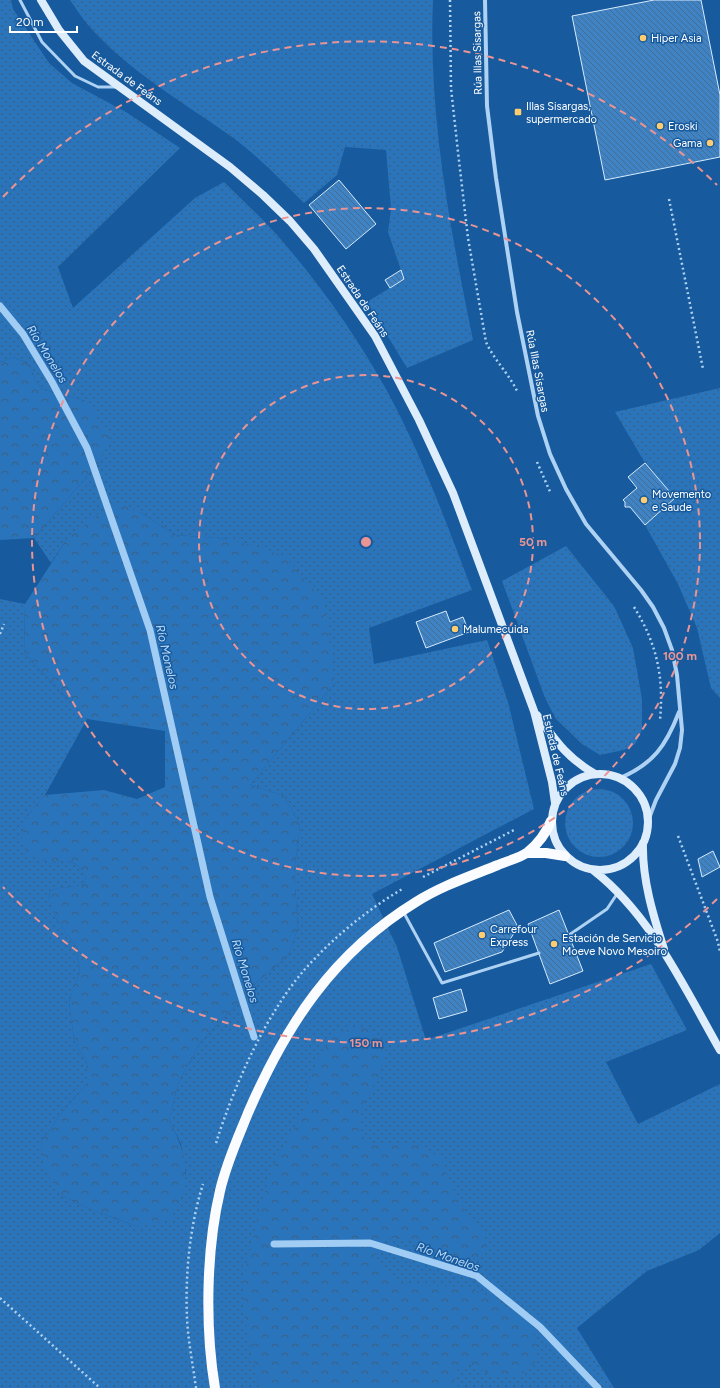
<svg xmlns="http://www.w3.org/2000/svg" width="720" height="1388" viewBox="0 0 720 1388" font-family="Figtree,sans-serif">
<style>
.grass{fill:url(#grass-dots)}
.forest{fill:url(#forest-crowns)}
.lines{fill:none;stroke-linecap:round;stroke-linejoin:round}
.stream{stroke:#a1cdf5;stroke-width:7}
.building{fill:url(#building-back-hatch);stroke:#d6eafd}
.path{stroke:#aed2f3;stroke-width:2.5;stroke-dasharray:2 3;stroke-linecap:butt}
.lane{stroke:#aed2f3;stroke-width:3}
.street{stroke:#aed2f3;stroke-width:4}
.secondary{stroke:#deedfc;stroke-width:8}
.primary{stroke:#fafcff;stroke-width:10}
.ring{fill:none;stroke:#ea9494;stroke-width:2;stroke-dasharray:7 5}
.poi-dot{fill:#ffcd70;stroke:#175a9d;stroke-width:1.5}
.labels{text-anchor:middle;stroke-width:3;stroke-linejoin:round;paint-order:stroke}
.poi-label{font-size:11px;fill:#fff;stroke:#175a9d;text-anchor:start}
.street-label{font-size:11px;fill:#fff;stroke:#175a9d}
.water-label{font-size:12px;font-style:italic;fill:#bbdbf9;stroke:#175a9d}
.centre{fill:#ea9494;stroke:#175a9d;stroke-width:2}
.ring-label{font-size:12px;text-anchor:middle;font-weight:bold;fill:#ea9494;stroke:#175a9d;stroke-width:3;stroke-linejoin:round;paint-order:stroke}
</style>
<defs>
<pattern id="grass-dots" width="8" height="8" patternUnits="userSpaceOnUse"><rect width="8" height="8" fill="#2a74bb"/><path d="M2 2h.1M6 6h.1" fill="none" stroke="#3b6084" stroke-width="1.8" stroke-linecap="round"/></pattern>
<pattern id="forest-crowns" width="20" height="18" patternUnits="userSpaceOnUse"><rect width="20" height="18" fill="#2a74bb"/><path d="M2 6a3 3 0 1 1 6 0M12 15a3 3 0 1 1 6 0" fill="none" stroke="#3b6084"/></pattern>
<pattern id="building-back-hatch" width="6" height="6" patternUnits="userSpaceOnUse"><rect width="6" height="6" fill="#3f83c4"/><path d="M-1 5l2 2M0 0l6 6M5-1l2 2" fill="none" stroke="#446d94"/></pattern>
</defs>
<rect width="100%" height="100%" fill="#175a9d"/>
<path class="grass" d="M0 0H11L13 9 49 63 72 83 126 112 180 148 58 267 73 308 195 198 224 182C242 200 261 217 278 236 319 283 356 335 386 389 421 453 446 522 472 590L369 628 374 664 487 640 508 702 534 809 372 894 397 947 426 1040 651 964 687 1030 606 1062 638 1124 720 1084V1233L699 1250 647 1271 577 1328 614 1388H0V599L25 604 24 653 87 719 45 795 27 815 44 861C64 861 76 857 86 876L84 884C72 888 60 885 50 892L49 899 57 920 76 946 80 971 69 1002 74 1040 87 1064V1084L62 1112 41 1142 61 1195 90 1209 139 1227 186 1174 181 1144 169 1120 179 1081 200 1043 259 980 288 956 298 928 294 873 300 825 284 796 250 785 335 683 229 539 176 535 140 512 67 539 51 563 34 538 101 460 86 401 41 389 27 363 13 357 0 363Z
M70 0H433C428 114 450 228 473 340L407 368 367 302 404 279 388 232 391 209 386 150 345 147 337 175 304 203C281 180 259 157 232 137 183 102 128 71 88 25 81 17 76 8 70 0Z
M720 388V698L711 688 697 628 678 584 645 525 675 498 645 463 615 412Z
M566 546 614 606 633 648 642 699V730L635 744 624 750 600 755 582 744 556 719 545 698 502 581Z
M565 823a34 34 0 1 1 68 0a34 34 0 1 1-68 0Z"/>
<path class="forest" d="M13 357 27 363 41 389 86 401 109 436 101 460 34 538 0 540V363Z
M114 502 140 512 176 535 229 539 285 556 324 602 335 683 250 785 284 796 300 825 294 873 298 928 288 956 259 980 200 1043 179 1081 169 1120C190 1161 191 1177 171 1219L139 1227 90 1209 61 1195 45 1170 41 1142 62 1112 87 1084V1064L74 1040 69 1002 80 971 76 946 57 920 49 900 50 892C60 885 72 888 84 884L86 876C75 856 65 862 46 861 40 860 34 857 28 855L21 841 27 815 45 795 104 790 137 799 165 787V731L87 719 24 653 25 604 67 539Z
M358 1026 375 1033 386 1050 380 1075 366 1098 359 1114V1130L369 1145H416L441 1158C448 1179 457 1200 470 1218 474 1223 481 1226 483 1231 487 1238 486 1248 485 1256L467 1259 400 1237 384 1239 375 1258C382 1267 388 1276 399 1281 419 1289 442 1284 463 1287 483 1290 528 1317 535 1336 538 1344 538 1351 537 1360L520 1375H492L468 1363 456 1371 455 1382 459 1388H259L244 1315 243 1284 258 1214 273 1166 305 1109 308 1082 320 1056 337 1033Z"/>
<g class="lines">
<path class="stream" d="M0 306 23 334 52 382 87 448 150 630 210 897 254 1037
M274 1244 370 1243 477 1276 540 1327 598 1388"/>
</g>
<path class="building" d="M654 0H701L720 95V157L605 180 572 16Z
M339 180 376 224 346 249 309 205Z
M401 270 404 279 390 288 385 280Z
M645 463 675 498 645 525 630 507H625V502L623 500 637 488 628 477Z
M446 611 450 622 463 617 469 632 426 648 416 622Z
M713 851 720 867 702 877 698 859Z
M509 910 518 927 502 952 445 972 434 943Z
M559 910 583 971 550 984 528 924Z
M461 989 467 1011 439 1019 433 998Z"/>
<g class="lines">
<path class="path" d="M450 0 451 88 458 152 468 238 486 342C494 360 510 375 518 393
M669 199 703 369
M537 462 551 494
M634 607C657 644 664 677 660 720
M0 634 4 624
M678 836 718 942 720 952
M423 877 516 829
M216 1143C234 1086 266 1013 306 968 334 937 368 909 404 888
M0 1298 100 1388
M196 1388C193 1365 188 1341 187 1318 185 1274 190 1225 203 1184"/>
<path class="lane" d="M20 0 42 42 75 76 98 87H116
M404 913 442 983 539 953
M569 935 607 909 617 894"/>
<path class="street" d="M485 0 487 106 496 178 517 312 538 416 550 454 566 489 586 524 641 590 653 607 664 628 672 650 677 675 682 730 680 748 675 764 656 800 648 821
M620 778C653 764 666 746 679 712"/>
<path class="secondary" d="M41 0 59 30 84 61 230 167 263 195 290 221 314 249 375 336 419 420 453 493 534 711 552 782 555 803
M537 715C556 741 566 757 595 774
M552 822a48 48 0 1 1 96 0a48 48 0 1 1-96 0Z
M643 843C642 879 653 915 664 949
M593 870C651 915 684 987 720 1050"/>
<path class="primary" d="M527 853H546L565 856
M215 1388C205 1328 206 1250 220 1191 226 1164 238 1138 248 1113 286 1025 333 953 416 902 441 886 471 876 498 865 507 861 520 858 528 852 538 844 546 833 551 821"/>
</g>
<g class="ring">
<circle cx="366" cy="542" r="167"/>
<circle cx="366" cy="542" r="334"/>
<path d="M717 899A501 501 0 0 1 3 887M3 197A501 501 0 0 1 717 185"/>
</g>
<g class="poi-dot">
<circle cx="643" cy="38" r="4"/>
<rect x="514" y="108" width="8" height="8" rx="2"/>
<circle cx="660" cy="126" r="4"/>
<circle cx="710" cy="143" r="4"/>
<circle cx="644" cy="500" r="4"/>
<circle cx="455" cy="629" r="4"/>
<circle cx="482" cy="935" r="4"/>
<circle cx="554" cy="944" r="4"/>
</g>
<g class="labels">
<g class="poi-label">
<text x="651" y="42">Hiper Asia</text>
<text x="526" y="110">Illas Sisargas,<tspan x="526" dy="13">supermercado</tspan></text>
<text x="668" y="130">Eroski</text>
<text x="702" y="147" text-anchor="end">Gama</text>
<text x="652" y="498">Movemento<tspan x="652" dy="13">e Saude</tspan></text>
<text x="463" y="633">Malumecuida</text>
<text x="490" y="933">Carrefour<tspan x="490" dy="13">Express</tspan></text>
<text x="562" y="942">Estación de Servicio<tspan x="562" dy="13">Moeve Novo Mesoiro</tspan></text>
</g>
<g class="street-label">
<text transform="translate(477 53) rotate(-91)" y="4">Rúa Illas Sisargas</text>
<text transform="translate(127 78) rotate(36)" y="4">Estrada de Feáns</text>
<text transform="translate(363 301) rotate(56)" y="4">Estrada de Feáns</text>
<text transform="translate(538 371) rotate(79)" y="4">Rúa Illas Sisargas</text>
<text transform="translate(556 755) rotate(77)" y="4">Estrada de Feáns</text>
</g>
<g class="water-label">
<text transform="translate(47 354) rotate(58)" y="4">Río Monelos</text>
<text transform="translate(167 657) rotate(77)" y="4">Río Monelos</text>
<text transform="translate(245 971) rotate(73)" y="4">Río Monelos</text>
<text transform="translate(448 1257) rotate(19)" y="4">Río Monelos</text>
</g>
</g>
<circle cx="366" cy="542" r="6" class="centre"/>
<g class="ring-label">
<text x="533" y="546">50 m</text>
<text x="680" y="660">100 m</text>
<text x="366" y="1047">150 m</text>
</g>
<path d="M10 26v6h67v-6" fill="none" stroke="#ffffff" stroke-width="2"/>
<text x="16" y="26" font-size="12" fill="#ffffff" stroke="#175a9d" stroke-width="3" paint-order="stroke">20 m</text>
</svg>
